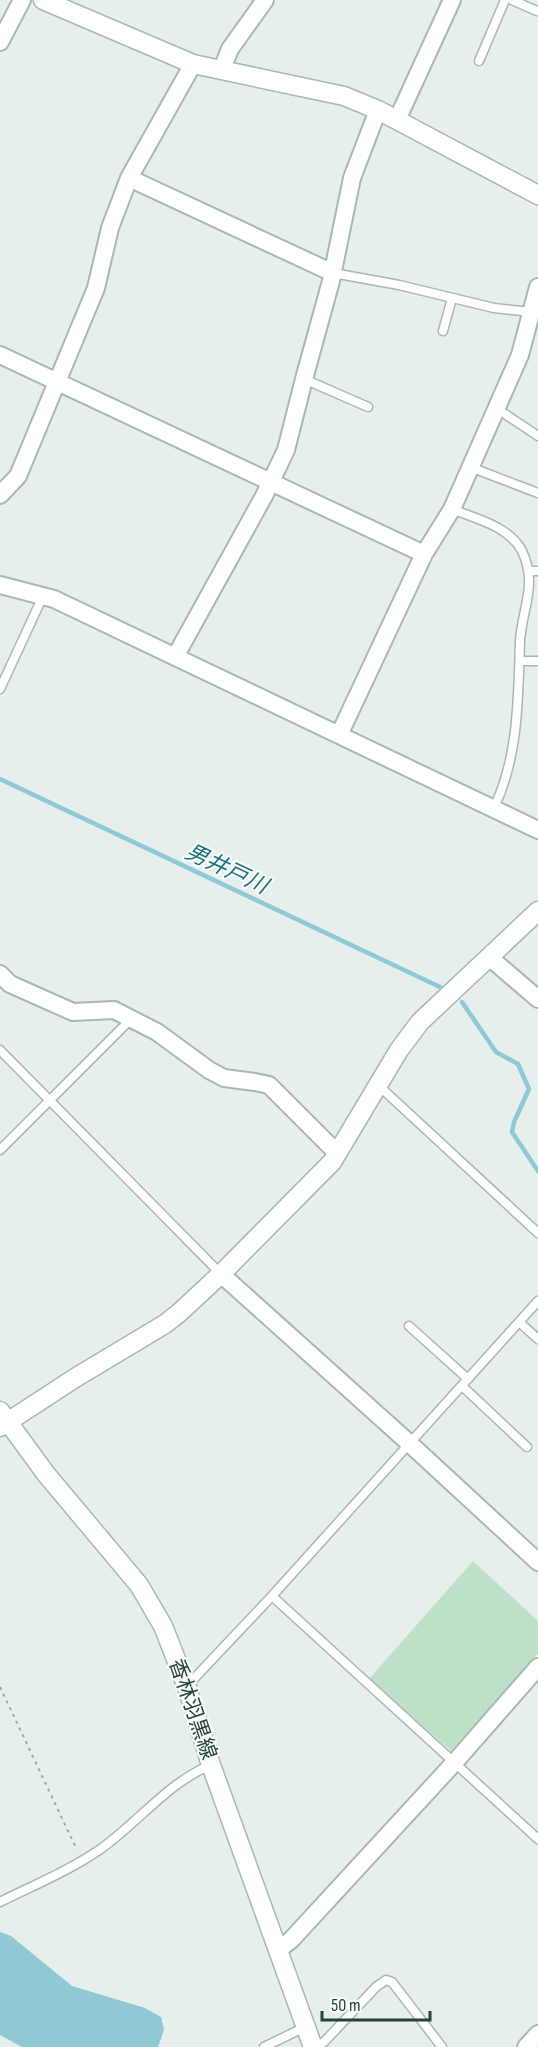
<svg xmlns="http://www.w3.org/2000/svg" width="538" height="2047" viewBox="0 0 538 2047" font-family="'Sofia Sans Condensed','Noto Sans JP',sans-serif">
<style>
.green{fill:#bfe0c8}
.water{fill:#8ec9d4}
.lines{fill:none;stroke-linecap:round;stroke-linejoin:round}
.stream{stroke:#8ec9d4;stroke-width:4.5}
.service-casing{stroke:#a8b8b2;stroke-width:11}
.minor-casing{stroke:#a8b8b2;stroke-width:20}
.tertiary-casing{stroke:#a8b8b2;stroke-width:21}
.secondary-casing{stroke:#a4bbb3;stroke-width:21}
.path{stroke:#86b3a5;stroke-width:2;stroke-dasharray:3 4.5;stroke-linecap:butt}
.service{stroke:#fff;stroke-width:8}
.minor{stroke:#fff;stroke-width:16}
.tertiary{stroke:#fff;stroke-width:18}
.secondary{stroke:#fff;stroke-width:18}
.labels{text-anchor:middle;stroke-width:4.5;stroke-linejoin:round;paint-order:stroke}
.street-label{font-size:21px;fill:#24423a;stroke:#f7fbf9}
.water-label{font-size:22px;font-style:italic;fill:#1c6f80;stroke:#f7fbf9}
</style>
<rect width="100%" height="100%" fill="#e6efeb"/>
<path class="green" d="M473 1561 538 1621V1654L451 1751 369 1679Z"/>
<path class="water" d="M0 1932 11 1936 72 1986 145 2008 161 2017 164 2030 158 2047H22L0 2035Z"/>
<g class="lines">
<path class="stream" d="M0 779 440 987
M462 1002 496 1052 518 1064 529 1089 514 1122 512 1132 538 1171"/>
<defs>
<path id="service" d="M512 0 537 11
M479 61 505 0
M333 273 399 285 494 308 531 312
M443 331 452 298
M304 379 368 407
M496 408 538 436
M470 467 538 493
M452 509C476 519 509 526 522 551 538 584 522 609 520 641 518 698 519 755 494 808
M528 571H538
M520 661H538
M0 689 43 596
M0 1050 221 1274
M378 1085 538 1233
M0 1150 131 1019
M519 1322 538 1339
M409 1326 468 1379
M462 1386 527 1447
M272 1596 538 1839
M187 1686 272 1596 538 1301
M0 1902C34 1885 71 1870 102 1848 137 1823 170 1781 211 1765
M264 2047 305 2027
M317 2047 325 2041 376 1987 386 1980 392 1982 442 2047"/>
<path id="minor" d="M0 42 22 0
M222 69 230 49 265 0
M397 120 452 0
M129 178 333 273
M0 355 424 554
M0 495 18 476 96 288 110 228 129 178 193 64
M0 585 54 599 538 830
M175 657 264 496 286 450 304 379 331 281 352 178 378 110
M339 735 424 554 452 509 520 355 538 287
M489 957 538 999
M0 974 10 984 73 1012 114 1010 157 1032 209 1070 224 1078 255 1082 269 1085 337 1153
M221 1274 409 1443 538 1562
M278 1950 291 1940 454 1763 538 1667
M526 2047 538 2034"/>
<path id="tertiary" d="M43 0 193 64 344 96 378 110 538 195
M0 1427 75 1378 165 1324 179 1313 221 1274 332 1162 399 1050 420 1022 538 911"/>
<path id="secondary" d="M0 1411 46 1474 139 1585 163 1626 187 1687 211 1765 313 2047"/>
</defs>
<use href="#service" class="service-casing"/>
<use href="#minor" class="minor-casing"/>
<use href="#tertiary" class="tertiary-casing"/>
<use href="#secondary" class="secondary-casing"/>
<path class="path" d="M0 1687 77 1850"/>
<use href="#service" class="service"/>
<use href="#minor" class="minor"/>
<use href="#tertiary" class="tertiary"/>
<use href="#secondary" class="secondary"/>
</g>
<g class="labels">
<g class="street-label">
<text transform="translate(193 1709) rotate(71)" y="7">香林羽黒線</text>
</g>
<g class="water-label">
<text transform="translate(227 868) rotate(25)" y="8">男井戸川</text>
</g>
</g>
<path d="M322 2011v9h108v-9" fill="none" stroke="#24423a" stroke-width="3"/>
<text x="331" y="2011" font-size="18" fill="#24423a" stroke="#f7fbf9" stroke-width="4.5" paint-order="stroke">50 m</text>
</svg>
